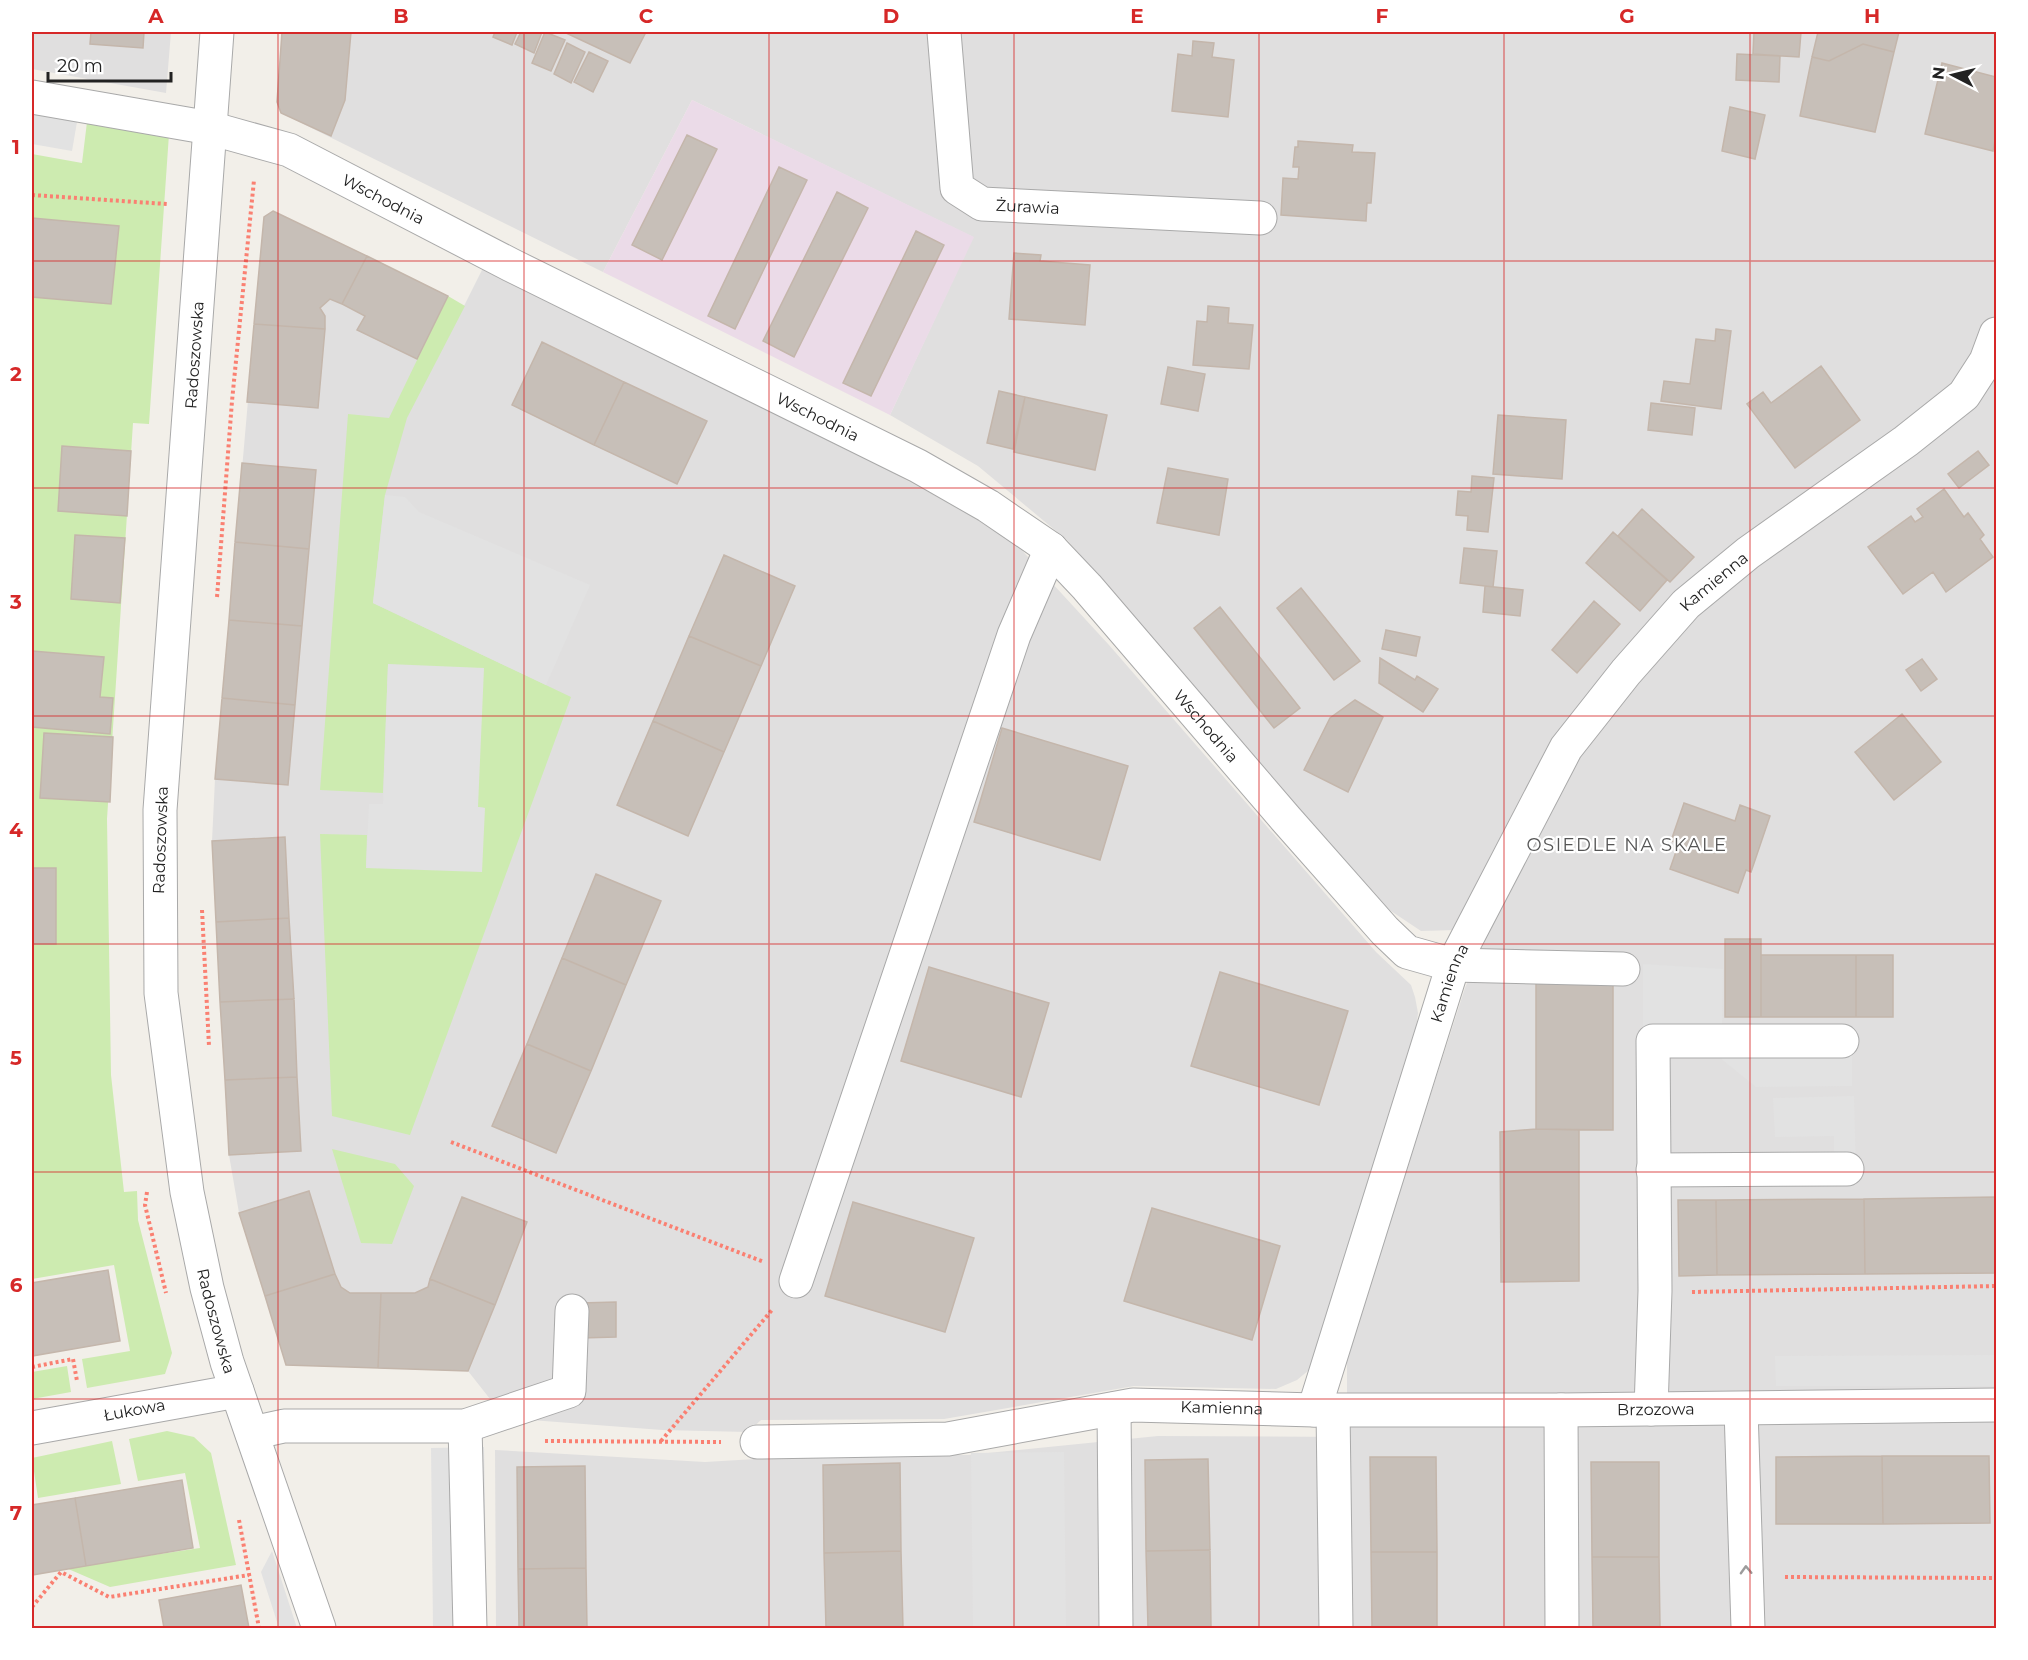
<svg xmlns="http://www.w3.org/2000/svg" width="2028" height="1660" viewBox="0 0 2028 1660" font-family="Montserrat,sans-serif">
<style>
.residential{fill:#e0dfdf}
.industrial{fill:#ebdbe8}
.grass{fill:#cdebb0}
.parking{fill:#e2e2e2}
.building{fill:#c7bfb8;stroke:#c4b6ab;stroke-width:1.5}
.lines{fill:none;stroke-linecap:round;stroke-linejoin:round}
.minor-casing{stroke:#a9a9a9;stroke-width:35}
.path{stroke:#fa8072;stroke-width:4;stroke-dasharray:3 3;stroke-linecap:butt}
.minor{stroke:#fff;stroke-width:33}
.oneway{stroke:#9c9c9c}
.grid{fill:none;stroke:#d62828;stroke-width:1.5;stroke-opacity:0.55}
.labels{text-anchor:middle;stroke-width:4.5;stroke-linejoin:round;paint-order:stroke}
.street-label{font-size:16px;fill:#222;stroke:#fff}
.neighbourhood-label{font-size:18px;letter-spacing:1.5px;fill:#555;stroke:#fff}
.neatline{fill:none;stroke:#d62828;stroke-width:2}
.grid-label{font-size:20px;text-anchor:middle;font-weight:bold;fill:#d62828}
</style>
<rect width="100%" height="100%" fill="#f2efe9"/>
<path class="residential" d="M32 32H171L166 93 32 69Z
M282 32H1996V1628H496L495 1450 705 1462 823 1455H968L1158 1436 1347 1437V1354L1465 988 1490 929 1421 931 1376 901 1068 541 978 466 890 415 973 237 692 100 603 272 281 113 277 102Z
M273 211 464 306 483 268 795 419 965 512 1017 545 1109 645 1376 952 1411 985 1415 997 1418 1013 1415 1037 1309 1370 1297 1380 1276 1389 1134 1386 944 1419 761 1420 748 1432 662 1430 505 1418 468 1371 286 1365 239 1213 229 1155 212 841 215 779 264 217Z"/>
<path class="industrial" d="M692 100 974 237 890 415 603 272Z"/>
<path class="grass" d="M87 122 169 134 149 424 133 423 107 819 111 1075 124 1192 137 1191 138 1220 172 1353 165 1374 87 1388 82 1359 130 1351 114 1265 32 1279V154L82 163Z
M448 296 465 306 407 418 385 495 373 603 571 697 410 1135 332 1116 320 834 367 835 366 868 485 808 478 807 388 665 383 793 320 790 348 414 389 418Z
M332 1149 395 1164 414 1186 392 1244 361 1243Z
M67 1366 71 1392 32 1399V1372Z
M167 1431 194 1437 211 1453 236 1565 110 1587 66 1568 200 1548 185 1473 138 1481 129 1439Z
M112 1441 121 1484 38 1498 32 1458Z"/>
<path class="parking" d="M32 114 77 122 72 151 32 144Z
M385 495 405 497 419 512 590 585 546 685 373 603Z
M388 664 484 668 478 807 485 808 482 872 366 868 369 804H383Z
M1643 964 1723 969 1722 1029 1852 1028V1086L1756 1087 1714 1053 1643 1052Z
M1854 1096 1856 1174H1834V1136L1775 1137 1773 1098Z
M1996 1355V1386H1776L1775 1356Z
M484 1447 487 1628H433L431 1448Z
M1064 1452 1066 1628H973L971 1453Z
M272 1551 297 1628H279L261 1572Z"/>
<path class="building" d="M91 32H144L143 48 90 44Z
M282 32H351L345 100 331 136 281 113 277 102Z
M495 32H517L512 45 493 37Z
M521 32H542L534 53 515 44Z
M545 32 565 40 551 71 532 63Z
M564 32H646L630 63Z
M1754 32H1801L1799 57 1753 54Z
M1818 32H1899L1894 52 1863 44 1829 61 1812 57Z
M1193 41 1214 43 1212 57 1234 60 1228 117 1172 111 1178 54 1192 56Z
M567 43 585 52 571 83 554 74Z
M1863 44 1894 52 1875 132 1800 116 1812 57 1829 61Z
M589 52 608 61 593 92 574 82Z
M1737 54 1780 56 1779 82 1736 80Z
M1942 63 1996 77V136L1993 151 1925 134Z
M1730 107 1765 115 1755 159 1722 151Z
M687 135 717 149 662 260 632 245Z
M1298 141 1353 145 1352 152 1375 153 1371 203H1367L1366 221 1281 215 1283 178 1298 179 1299 167H1293L1295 147H1298Z
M779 167 807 180 735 329 708 316Z
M837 192 868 208 794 357 763 341Z
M273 211 367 256 342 304 330 299 320 308 325 316V329L254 324 264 217Z
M32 218 119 226 111 304 32 297Z
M916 231 944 245 871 396 843 383Z
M1014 253 1041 255 1040 261 1090 265 1085 325 1009 319Z
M367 256 448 296 417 359 357 330 365 316 342 304Z
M1208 306 1229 308 1228 323 1253 325 1249 369 1193 365 1197 321 1207 322Z
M254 324 325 329 318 408 247 402Z
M1716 329 1731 331 1721 409 1661 401 1664 381 1690 384 1696 339 1715 341Z
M542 342 624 382 594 445 512 405Z
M1821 366 1860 420 1795 468 1747 404 1763 392 1771 403Z
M1168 367 1205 374 1198 411 1161 404Z
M624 382 707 421 677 484 594 445Z
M999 391 1025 397 1013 449 987 443Z
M1025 397 1107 415 1095 470 1014 452Z
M1651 403 1695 408 1692 435 1648 430Z
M1498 415 1566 420 1562 479 1493 474Z
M62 446 131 451 127 516 58 511Z
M1978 451 1989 465 1959 488 1948 474Z
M242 463 316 470 309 549 235 542Z
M1168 468 1228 479 1219 535 1157 523Z
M1472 476 1494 478 1488 532 1467 530 1468 516 1456 515 1458 491 1471 492Z
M1944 489 1964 517 1968 513 1984 535 1980 539 1993 557 1946 592 1933 572 1903 594 1868 547 1911 516 1915 522 1923 517 1917 509Z
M1642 509 1694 557 1670 582 1618 536Z
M1613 532 1667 580 1640 611 1586 563Z
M75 535 125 538 120 603 71 599Z
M235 542 309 549 302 626 229 620Z
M1464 548 1497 551 1493 587 1460 583Z
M724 555 795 586 761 666 689 636Z
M1485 586 1523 590 1520 616 1483 612Z
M1301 588 1360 661 1334 680 1277 608Z
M1594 601 1620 624 1577 673 1552 650Z
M1220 607 1300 708 1274 728 1194 628Z
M229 620 302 626 295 705 222 698Z
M1386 630 1420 637 1416 656 1382 649Z
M689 636 761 666 724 752 653 721Z
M32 651 104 657 100 697 113 698 110 734 32 727Z
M1380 658 1415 680 1417 676 1438 689 1423 712 1379 683Z
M1922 659 1937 679 1921 691 1906 670Z
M222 698 295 705 288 785 215 779Z
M1355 700 1383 717 1348 792 1304 770 1330 718Z
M1902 714 1941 762 1894 800 1855 752Z
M653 721 724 752 688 836 617 805Z
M1002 728 1128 766 1100 860 974 822Z
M44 733 113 737 110 802 40 798Z
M1684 803 1735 821 1740 805 1770 816 1751 872 1746 870 1738 893 1670 869 1679 843 1671 841Z
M285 837 289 918 216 922 212 841Z
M32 868H56V944H32Z
M596 874 661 901 626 985 562 958Z
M289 918 294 999 220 1002 216 922Z
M1725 939H1761V1017H1725Z
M1761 955H1856V1017H1761Z
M1856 955H1893V1017H1856Z
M562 958 626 985 591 1071 527 1044Z
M929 967 1049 1003 1021 1097 901 1061Z
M1220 972 1348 1011 1319 1105 1191 1066Z
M1613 979V1130L1536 1129V981Z
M294 999 297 1077 225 1080 220 1002Z
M527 1044 591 1071 556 1153 492 1126Z
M297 1077 301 1151 229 1155 225 1080Z
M1536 1129 1579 1130V1281L1501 1282 1500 1132Z
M309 1191 335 1274 265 1296 239 1213Z
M462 1197 527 1222 495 1305 430 1279Z
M1996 1197V1273L1865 1274 1864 1199Z
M1864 1199 1865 1274 1717 1275 1716 1200Z
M1678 1200H1716L1717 1275 1679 1276Z
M853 1202 974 1238 945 1332 825 1296Z
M1152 1208 1280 1246 1252 1340 1124 1301Z
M108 1270 120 1341 32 1356V1283Z
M335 1274 341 1287 350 1293H381L378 1368 286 1365 265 1296Z
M430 1279 495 1305 468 1371 378 1368 381 1293H415L428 1287Z
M616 1302V1337L581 1338 580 1303Z
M1882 1456H1989L1990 1523 1883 1524Z
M1882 1456 1883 1524H1776V1457Z
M1370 1457H1436L1437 1552H1371Z
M1208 1459 1210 1550 1146 1551 1145 1460Z
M1591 1462H1659V1557H1592Z
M900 1463 901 1551 824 1553 823 1465Z
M585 1466 586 1568 518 1569 517 1467Z
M182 1480 193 1548 86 1566 75 1498Z
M75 1498 86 1566 32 1575V1505Z
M1210 1550 1211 1628H1148L1146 1551Z
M901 1551 903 1628H826L824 1553Z
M1371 1552H1437V1628H1372Z
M1592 1557H1659L1660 1628H1593Z
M586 1568 587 1628H519L518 1569Z
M241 1585 249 1628H164L159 1600Z"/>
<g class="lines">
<defs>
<g id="minor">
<path id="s1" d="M217 32 160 810 161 993 187 1192 207 1288 227 1362 319 1628"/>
<path id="s2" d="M944 32 957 188 982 204 1260 218"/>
<path id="s3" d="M32 97 210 128 289 150 511 265 918 466 988 506 1051 549 1087 587 1286 819 1385 931 1407 952 1453 965 1623 969"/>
<path d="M1653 1170 1847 1169"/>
<path d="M796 1281 1014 635 1051 549"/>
<path d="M1114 1409 1116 1628"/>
<path d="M1651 1409 1655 1291 1653 1041H1842"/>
<path d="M1741 1409 1748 1628"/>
<path id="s4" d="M1314 1410 1453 965 1566 748 1626 672 1686 604 1748 553 1906 441 1964 395 1986 361 1996 334"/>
<path d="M1333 1410 1336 1628"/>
<path d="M1561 1410 1562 1628"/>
<path d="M465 1426 470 1628"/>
<path id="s5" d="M32 1428 237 1391"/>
<path d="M252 1433 284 1426H465L569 1391 572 1311"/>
<path id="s6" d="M757 1442 948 1439 1133 1405 1314 1410H1561L1996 1405"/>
</g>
</defs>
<use href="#minor" class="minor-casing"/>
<path class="path" d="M32 195 167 204
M217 597 232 401 254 180
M202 910 209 1046
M451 1142 764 1262
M147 1192 145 1205 166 1293
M1692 1292 1996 1286
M32 1367 73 1359 77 1381
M545 1441 721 1442
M661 1441 772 1310
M239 1520 259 1628
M1785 1577 1996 1578
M32 1607 61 1572 109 1597 249 1575"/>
<use href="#minor" class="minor"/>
</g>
<defs><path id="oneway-chevron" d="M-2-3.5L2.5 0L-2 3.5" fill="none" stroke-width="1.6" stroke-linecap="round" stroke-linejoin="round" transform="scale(1.5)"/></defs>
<use class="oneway" href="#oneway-chevron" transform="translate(1746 1570) rotate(-92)"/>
<path class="grid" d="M278 32V1628M524 32V1628M769 32V1628M1014 32V1628M1259 32V1628M1504 32V1628M1750 32V1628M32 261H1996M32 488H1996M32 716H1996M32 944H1996M32 1172H1996M32 1399H1996"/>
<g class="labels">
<g class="street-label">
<text dy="6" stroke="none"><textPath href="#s3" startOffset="369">Wschodnia</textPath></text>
<text dy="6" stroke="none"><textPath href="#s2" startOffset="232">Żurawia</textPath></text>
<text transform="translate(194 355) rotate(-86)" y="6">Radoszowska</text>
<text dy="6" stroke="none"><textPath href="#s3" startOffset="855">Wschodnia</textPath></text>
<text dy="6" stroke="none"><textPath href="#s4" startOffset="934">Kamienna</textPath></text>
<text dy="6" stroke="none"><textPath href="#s3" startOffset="1359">Wschodnia</textPath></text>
<text transform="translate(160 840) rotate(-88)" y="6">Radoszowska</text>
<text dy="6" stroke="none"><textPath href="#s4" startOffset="448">Kamienna</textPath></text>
<text dy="6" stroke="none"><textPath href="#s1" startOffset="1296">Radoszowska</textPath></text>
<text dy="6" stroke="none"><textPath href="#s6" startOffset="468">Kamienna</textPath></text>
<text dy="6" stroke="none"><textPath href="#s6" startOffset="902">Brzozowa</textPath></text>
<text dy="6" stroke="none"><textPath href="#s5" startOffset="104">Łukowa</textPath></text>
</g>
<g class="neighbourhood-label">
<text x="1627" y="851">OSIEDLE NA SKALE</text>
</g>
</g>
<rect width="2028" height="1660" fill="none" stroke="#ffffff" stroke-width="66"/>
<g transform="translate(1953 75) rotate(277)" stroke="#ffffff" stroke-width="4.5" paint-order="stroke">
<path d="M0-4.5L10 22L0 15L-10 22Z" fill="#222222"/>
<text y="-9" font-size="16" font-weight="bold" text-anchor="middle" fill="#222222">N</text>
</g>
<path d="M48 72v9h123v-9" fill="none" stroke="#222222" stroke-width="3"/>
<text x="57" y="72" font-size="18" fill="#222222" stroke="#ffffff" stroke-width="4.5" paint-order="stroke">20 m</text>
<rect x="33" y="33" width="1962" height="1594" class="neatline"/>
<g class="grid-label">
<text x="156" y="23">A</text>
<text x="401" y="23">B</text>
<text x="646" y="23">C</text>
<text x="891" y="23">D</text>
<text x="1137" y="23">E</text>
<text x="1382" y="23">F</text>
<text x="1627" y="23">G</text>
<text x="1872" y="23">H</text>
<text x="16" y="154">1</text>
<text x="16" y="381">2</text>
<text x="16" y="609">3</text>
<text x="16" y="837">4</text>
<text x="16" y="1065">5</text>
<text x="16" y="1292">6</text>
<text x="16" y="1520">7</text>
</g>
</svg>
